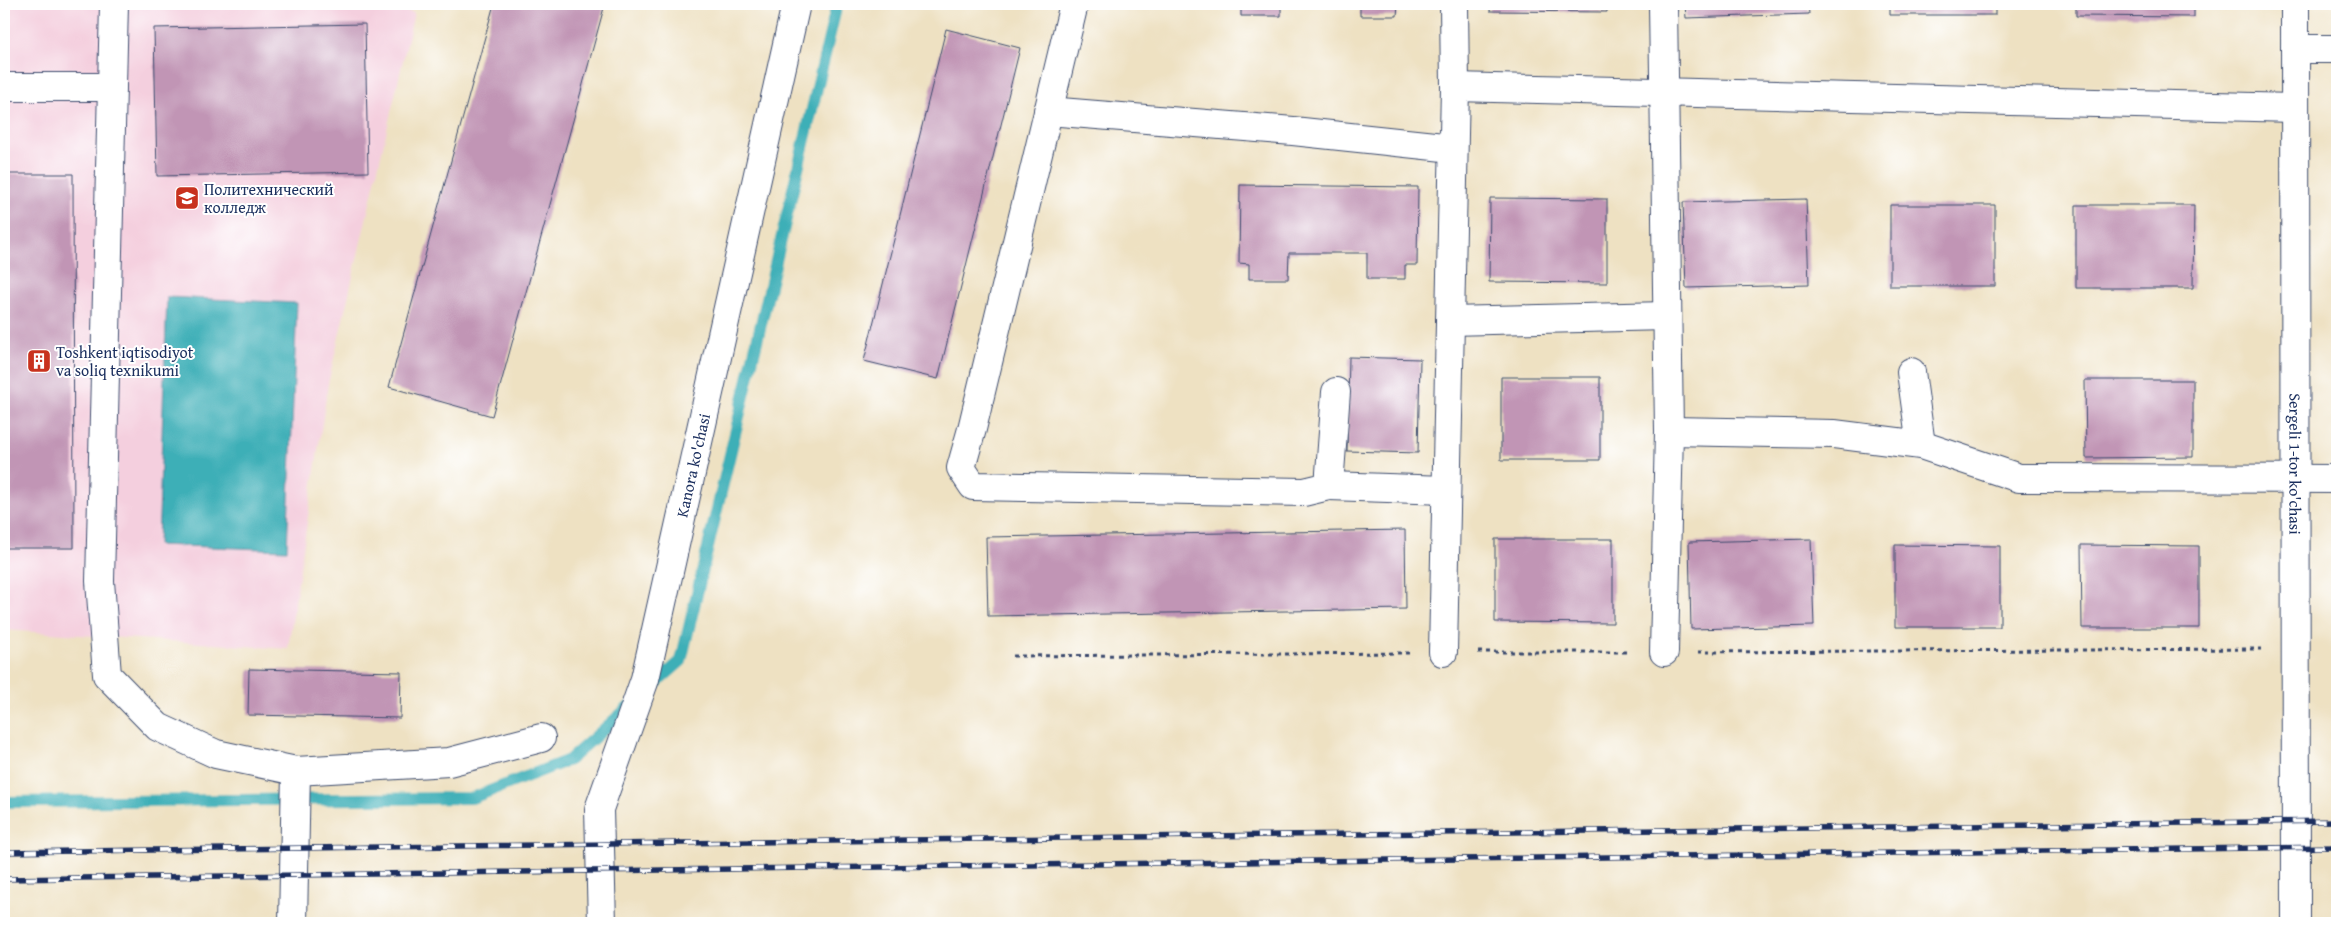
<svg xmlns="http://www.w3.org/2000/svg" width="2341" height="927" viewBox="0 0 2341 927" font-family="'Gentium Book Plus',serif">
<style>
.built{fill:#f4cfde}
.water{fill:#3eafb7;stroke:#2c6f8a}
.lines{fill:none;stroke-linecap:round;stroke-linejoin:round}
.stream{stroke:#3eafb7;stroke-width:12}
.building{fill:#c195b5}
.minor-casing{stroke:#3b4a6d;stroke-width:30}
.path{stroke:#3b4a6d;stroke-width:3;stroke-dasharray:4 4;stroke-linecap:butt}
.minor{stroke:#fff;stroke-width:28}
.rail-casing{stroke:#1b2f5e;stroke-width:5.5}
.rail{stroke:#fff;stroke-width:4;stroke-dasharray:11;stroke-linecap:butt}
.labels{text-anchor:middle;stroke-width:4;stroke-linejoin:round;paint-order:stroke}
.poi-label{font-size:16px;fill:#1b2f5e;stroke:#fff;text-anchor:start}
.street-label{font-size:16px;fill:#1b2f5e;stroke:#fff}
</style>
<rect width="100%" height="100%" fill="#fff"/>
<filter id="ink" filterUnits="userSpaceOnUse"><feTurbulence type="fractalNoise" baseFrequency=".02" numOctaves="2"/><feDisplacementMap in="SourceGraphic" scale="10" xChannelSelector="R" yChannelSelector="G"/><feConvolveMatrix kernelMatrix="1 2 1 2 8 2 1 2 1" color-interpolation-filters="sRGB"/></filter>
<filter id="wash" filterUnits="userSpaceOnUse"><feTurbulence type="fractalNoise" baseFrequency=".0096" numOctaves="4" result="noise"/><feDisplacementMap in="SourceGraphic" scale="20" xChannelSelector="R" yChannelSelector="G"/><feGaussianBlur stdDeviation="1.12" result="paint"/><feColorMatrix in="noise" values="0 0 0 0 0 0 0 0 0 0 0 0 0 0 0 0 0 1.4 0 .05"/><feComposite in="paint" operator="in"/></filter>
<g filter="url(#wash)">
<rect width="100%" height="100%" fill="#eee1c2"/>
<path class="built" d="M4 4H380L414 13 328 384 288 649 4 630Z"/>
<path class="water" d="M167 297 297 303 287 550 158 545Z"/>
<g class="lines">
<path class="stream" d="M646 692 681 661 837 4
M4 802 472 798 569 760 629 707"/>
</g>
<g id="blocks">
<path class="building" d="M494 4H605L492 416 389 387Z
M1241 4H1281V16H1241Z
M1360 4H1398L1397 16H1360Z
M1490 4H1607V12L1490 11Z
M1685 4H1808L1809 14 1686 18Z
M1890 4H1995V15H1890Z
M2076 4H2194V17L2076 16Z
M365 24 368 172 157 176 154 28Z
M946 29 1020 48 938 379 864 361Z
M4 174H73L74 548H4Z
M1240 185 1418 187 1417 265H1405V279H1367V253H1289L1288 279H1249V264L1239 263Z
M1490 198 1607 199V283L1489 282Z
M1806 199 1809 285 1686 288 1683 202Z
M1890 205H1995V286H1890Z
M2076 205H2194L2193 288H2076Z
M1349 357 1420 359 1418 453 1347 451Z
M1501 377H1600V460H1501Z
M2085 380H2193V457L2086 458Z
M1405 530 1406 609 988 616 986 537Z
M1495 539H1613V623L1495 622Z
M1811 539 1814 626 1691 629 1689 542Z
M1895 545 2000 546V627H1895Z
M2081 545 2199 546V628H2082Z
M249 669 401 672 400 718 248 715Z"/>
</g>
</g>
<g filter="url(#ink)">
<use href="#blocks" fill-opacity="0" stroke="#3b4a6d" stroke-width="1"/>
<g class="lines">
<defs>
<g id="minor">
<path d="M114 4 100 581 107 675 158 727 216 754 296 771"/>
<path d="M1074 4 972 429 961 468 973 486 1304 492 1329 486 1336 392"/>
<path d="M1663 4 1669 431 1664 652"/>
<path id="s1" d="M2295 4 2296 923"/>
<path d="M2295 49H2337"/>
<path d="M4 87H112"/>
<path d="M1455 87 2295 108"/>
<path d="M1048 111 1293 131 1453 148"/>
<path d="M1450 321 1667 316"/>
<path d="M1911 372 1921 445"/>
<path d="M1669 431 1834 434 1921 445 2019 478 2337 479"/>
<path d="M1329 486 1446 490"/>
<path d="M1443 652 1455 87 1454 4"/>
<path d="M293 923 296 771 449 762 541 738"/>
<path id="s2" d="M602 923 599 809 645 679 796 4"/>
</g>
</defs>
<use href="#minor" class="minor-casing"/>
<path class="path" d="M1478 652H1629
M1698 652 2262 649
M1013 656 1409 653"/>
<use href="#minor" class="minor"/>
<defs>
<path id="rail" d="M4 852 2337 821
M4 879 2337 847"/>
</defs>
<use href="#rail" class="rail-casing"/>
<use href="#rail" class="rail"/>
</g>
</g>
<defs>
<symbol id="university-square" viewBox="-11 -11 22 22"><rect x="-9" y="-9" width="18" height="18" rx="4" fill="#c8321e" stroke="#fff"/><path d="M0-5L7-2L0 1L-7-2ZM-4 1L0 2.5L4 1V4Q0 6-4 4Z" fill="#fff"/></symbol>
<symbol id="building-square" viewBox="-11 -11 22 22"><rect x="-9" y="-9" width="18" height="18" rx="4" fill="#c8321e" stroke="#fff"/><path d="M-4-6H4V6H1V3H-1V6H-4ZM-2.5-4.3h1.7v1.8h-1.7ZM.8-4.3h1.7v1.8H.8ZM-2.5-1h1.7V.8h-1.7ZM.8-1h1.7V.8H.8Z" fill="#fff"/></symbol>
</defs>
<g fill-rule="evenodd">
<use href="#university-square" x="173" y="184" width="28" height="28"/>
<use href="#building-square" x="25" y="347" width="28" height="28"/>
</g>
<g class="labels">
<g class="poi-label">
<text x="204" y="195">Политехнический<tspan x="204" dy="18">колледж</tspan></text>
<text x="56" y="358">Toshkent iqtisodiyot<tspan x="56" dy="18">va soliq texnikumi</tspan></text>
</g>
<g class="street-label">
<text dy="6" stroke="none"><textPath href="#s2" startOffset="471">Kanora ko'chasi</textPath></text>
<text dy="6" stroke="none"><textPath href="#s1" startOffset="460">Sergeli 1-tor ko'chasi</textPath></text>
</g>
</g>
<rect width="2341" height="927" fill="none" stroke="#fff" stroke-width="20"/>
</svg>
